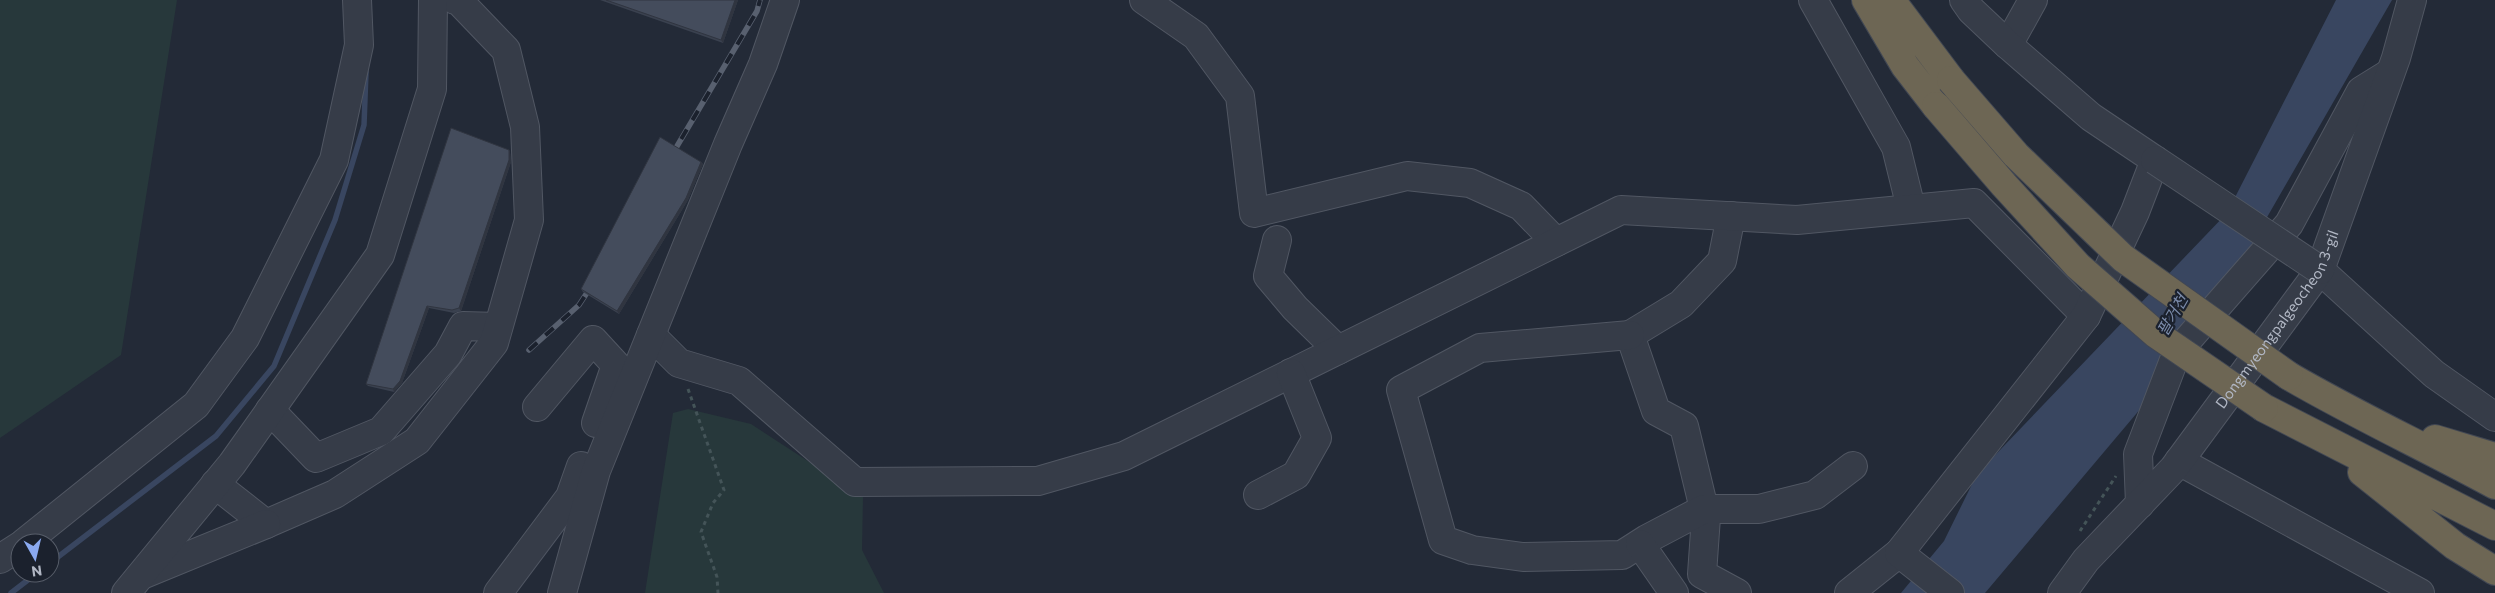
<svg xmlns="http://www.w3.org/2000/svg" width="2495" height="593" viewBox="0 0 2495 593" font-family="Commissioner,'Noto Sans KR',sans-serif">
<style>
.green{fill:#27383b}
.water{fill:#394660}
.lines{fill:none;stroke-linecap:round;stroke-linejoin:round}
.stream{stroke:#394660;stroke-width:5.5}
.minor-casing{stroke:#515763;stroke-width:30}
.highway-casing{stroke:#414753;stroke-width:30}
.path{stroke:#445458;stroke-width:3;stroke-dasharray:4 4;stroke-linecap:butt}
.minor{stroke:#363c48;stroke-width:28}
.highway{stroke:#6d6654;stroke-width:28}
.rail-casing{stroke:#58606f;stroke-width:5.5}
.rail{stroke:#1b212d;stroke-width:4;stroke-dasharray:11;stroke-linecap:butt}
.minor-bridge-casing{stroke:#515763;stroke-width:30;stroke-linecap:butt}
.highway-bridge-casing{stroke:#414753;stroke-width:30;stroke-linecap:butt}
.minor-bridge{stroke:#363c48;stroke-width:28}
.highway-bridge{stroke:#6d6654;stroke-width:28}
.wall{fill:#3a414f}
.shaded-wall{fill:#303540}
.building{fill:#444c5c;stroke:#303540}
.labels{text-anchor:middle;stroke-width:4.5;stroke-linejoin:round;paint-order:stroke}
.street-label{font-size:15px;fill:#b1b7c4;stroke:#1b212d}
.water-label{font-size:16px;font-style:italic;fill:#7b8baa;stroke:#1b212d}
</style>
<rect width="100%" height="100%" fill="#232a37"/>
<path class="green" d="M0 0H177L121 355 0 438Z
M688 409 751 424 863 497 862 550 884 593H645L673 413Z"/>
<path class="water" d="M2336 0H2392L2243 259 2147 401 1985 593H1901L1944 541 1977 474 2227 213Z"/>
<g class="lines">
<path class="stream" d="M50 563 216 436 274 366 335 220 364 125 366 72
M11 593 37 573"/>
<defs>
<g id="minor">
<path d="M1144 0 1196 36 1240 96 1254 213 1407 176 1470 183 1521 206 1556 242"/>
<path d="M1813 0 1896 147 1911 208"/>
<path d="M2008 45 2033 0"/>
<path d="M1731 216 1722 261 1681 304 1630 335 1656 411 1684 426 1706 517 1702 574 1737 593"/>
<path d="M1277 240 1268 276 1295 308 1338 350"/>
<path d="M2320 270 2434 374 2495 417"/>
<path d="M651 335 679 363 739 381 855 482 1038 481 1124 456 1621 210 1797 220 1974 203 2086 316"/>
<path d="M1630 335 1480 348 1401 390 1443 540 1472 550 1523 557 1622 555 1647 539 1704 509H1759L1815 495 1853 466"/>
<path d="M537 407 593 340 616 365 596 423"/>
<path d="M270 410 316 458 381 431 448 354 463 326 498 327"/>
<path d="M2179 461 2420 593"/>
<path d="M215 484 266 524 335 494 417 441 494 343 529 220 525 127 506 50 459 1 455 0"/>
<path d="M1258 495 1296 475 1317 438 1291 373"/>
<path d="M2140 504 2138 454 2177 352 2289 224 2361 91 2390 73"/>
<path d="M24 543 196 405 245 338 334 160 359 45 357 0"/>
<path d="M1640 544 1674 593"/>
<path d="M0 559 20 546"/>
<path d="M144 574 266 524"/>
<path d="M126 593 232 464 380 255 432 89 433 0"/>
<path d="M498 593 570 497 581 466"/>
<path d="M562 593 596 471 728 144 763 64 785 0"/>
<path d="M1849 593 1899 553"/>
<path d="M1950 593 1899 553 2086 316 2135 212 2155 160 2091 117 2008 45 1971 10 1964 0"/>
<path id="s1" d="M2062 593 2086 560 2174 468 2320 270 2396 58 2412 0"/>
</g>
<path id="highway" d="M1866 0 1905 66 1936 106
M1891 0 1951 80
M2289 376C2356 415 2427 448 2495 485
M2264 408 2495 526
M2435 439 2495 457
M2362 472 2455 546 2495 571"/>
</defs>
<use href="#minor" class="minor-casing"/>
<use href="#highway" class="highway-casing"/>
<path class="path" d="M688 389 724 490 713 503 701 532 717 577 718 593
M2080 531 2116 476"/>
<use href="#minor" class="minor"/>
<use href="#highway" class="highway"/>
<defs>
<path id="rail" d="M670 158 757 11 760 0
M529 350 579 305 594 282"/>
</defs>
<use href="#rail" class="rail-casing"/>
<use href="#rail" class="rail"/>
<defs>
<path id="minor-bridge" d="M2155 160 2320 270"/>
<path id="highway-bridge" d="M1951 80 2016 155 2123 258 2289 376
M1936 106 2004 185 2078 266 2156 334 2264 408"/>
</defs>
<use href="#minor-bridge" class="minor-bridge-casing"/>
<use href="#highway-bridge" class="highway-bridge-casing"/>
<use href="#minor-bridge" class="minor-bridge"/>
<use href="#highway-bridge" class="highway-bridge"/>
</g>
<path class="wall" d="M600 0H738L723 43Z
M509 150 510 152 511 162 461 311 454 313 429 308 402 383 394 392 368 386 366 384Z
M701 162 703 164 688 200 619 314 583 292 581 289Z"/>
<path class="shaded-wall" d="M735 0H738L723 43 721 40Z
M509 150 510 152 511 162 461 311 459 308Z
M701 162 703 164 688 200 619 314 617 311Z
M427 306 429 308 402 383 394 392 393 389Z"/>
<path class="building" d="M606 0H735L721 40Z
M451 128 509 150V160L459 308 452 310 427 306 400 381 393 389 366 384Z
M660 137 701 162 686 198 617 311 581 289Z"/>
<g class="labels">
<g class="street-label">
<text dy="5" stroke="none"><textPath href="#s1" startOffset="350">Dongmyeongpalgeocheon 3-gil</textPath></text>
</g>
<g class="water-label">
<text transform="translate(2172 315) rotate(-60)" y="6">팔거천</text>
</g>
</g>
<g transform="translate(35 558) rotate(172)"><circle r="24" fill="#1b212d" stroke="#575d69"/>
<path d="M0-4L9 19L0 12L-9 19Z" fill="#8aa9f0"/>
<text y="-8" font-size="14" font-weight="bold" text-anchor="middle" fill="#b1b7c4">N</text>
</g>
</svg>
